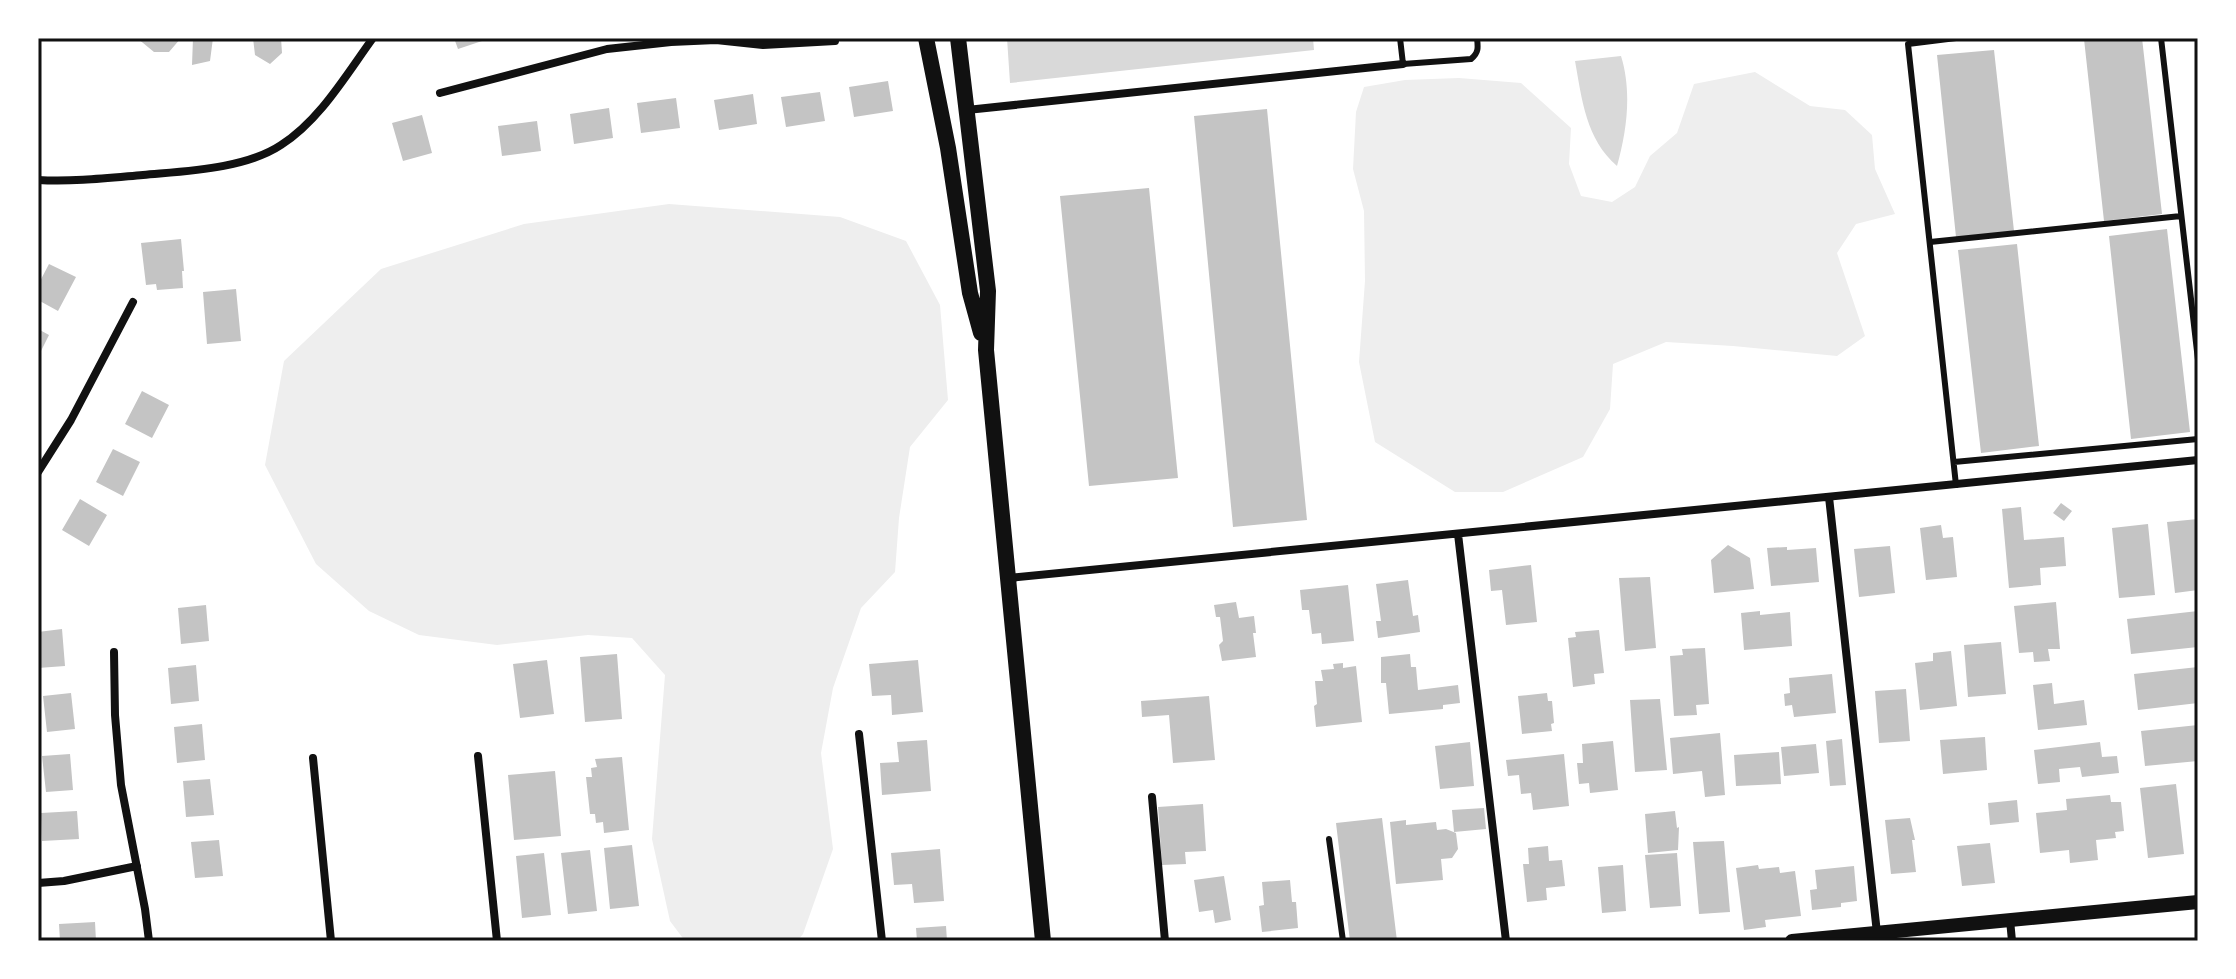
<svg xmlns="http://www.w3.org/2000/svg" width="2236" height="979" viewBox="0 0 2236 979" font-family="'Playfair Display',serif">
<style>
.green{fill:#eee}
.water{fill:#d9d9d9}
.building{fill:#c4c4c4}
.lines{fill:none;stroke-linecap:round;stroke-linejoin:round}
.service{stroke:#111;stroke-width:6}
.minor{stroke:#111;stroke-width:8}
.tertiary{stroke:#111;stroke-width:14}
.secondary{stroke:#111;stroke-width:16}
.neatline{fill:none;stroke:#111;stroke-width:3}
</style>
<rect width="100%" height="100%" fill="#fff"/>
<path class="green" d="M1755 72 1810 106 1845 110 1872 135 1875 169 1895 214 1856 224 1837 253 1865 336 1837 356 1733 346 1666 342 1613 364 1610 409 1583 457 1503 492H1455L1375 442 1359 362 1365 281 1364 211 1353 169 1356 112 1364 87 1405 80 1459 78 1521 83 1571 128 1569 164 1581 196 1612 202 1635 187 1650 156 1677 133 1694 84Z
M669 204 840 217 906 241 940 305 948 400 910 447 899 518 895 572 861 608 833 688 821 753 833 849 803 934 797 941H685L670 921 652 839 665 675 632 638 588 635 497 645 419 635 369 611 316 564 265 465 284 361 381 269 524 224Z"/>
<path class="water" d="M1007 38H1313L1314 50 1010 83Z
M1621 56C1632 91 1627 131 1617 166 1586 139 1582 100 1575 61Z"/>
<path class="building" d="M137 38H181L169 52H154Z
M193 38H213L210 61 192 65Z
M253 38H281L282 53 270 64 255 55Z
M454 38H488V39L458 49Z
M2099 38H2142L2162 214 2104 221 2084 39Z
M1994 50 2014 231 1956 237 1937 55Z
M888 81 893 111 854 117 849 87Z
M820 92 825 121 786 127 781 97Z
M753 94 757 124 719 130 714 100Z
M676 98 680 128 641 133 637 103Z
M609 108 613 138 574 144 570 114Z
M1267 109 1307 520 1233 527 1194 116Z
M422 115 432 153 403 161 392 123Z
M537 121 541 151 502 156 498 126Z
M1149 188 1178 478 1089 486 1060 196Z
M2167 229 2190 432 2131 439 2109 236Z
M181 239 184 271H182L183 288 157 290 156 284 146 285 141 243Z
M2017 244 2039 446 1981 453 1958 250Z
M49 264 76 277 58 311 38 300V285Z
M236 289 241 341 207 344 203 292Z
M38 329 49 335 38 357Z
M142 391 169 405 152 438 125 424Z
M113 449 140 462 123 496 96 482Z
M80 499 107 515 89 546 62 530Z
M2061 503 2072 511 2064 521 2053 513Z
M2021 507 2024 540 2064 537 2066 566 2040 568 2041 585 2009 588 2002 509Z
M2198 519V590L2175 593 2167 522Z
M2148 524 2155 595 2119 598 2112 528Z
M1941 525 1943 538 1953 537 1957 577 1926 580 1920 528Z
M1728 545 1750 558 1754 589 1714 593 1711 560Z
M1890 546 1895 593 1859 597 1854 549Z
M1787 547V550L1816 548 1819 582 1771 586 1767 548Z
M1531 565 1537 622 1506 625 1502 590 1491 591 1489 570Z
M1650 577 1656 648 1625 651 1619 578Z
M1408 580 1413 616 1418 615 1420 632 1378 638 1376 621H1381L1376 584Z
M1348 585 1354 641 1322 644 1321 633 1312 634 1309 610H1302L1300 590Z
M1236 602 1239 618 1254 616 1256 633H1253L1256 657 1222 661 1219 645 1223 641 1220 617H1216L1214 605Z
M2056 602 2060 649H2048L2050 661 2034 662 2033 652 2019 653 2014 606Z
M206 605 209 641 181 644 178 608Z
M1760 611V615L1790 612 1792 646 1744 650 1741 613Z
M2198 611V647L2131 654 2127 619Z
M62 629 65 666 38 668V632Z
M1599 630 1604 673 1594 674 1595 684 1573 687 1568 638 1576 637 1575 632Z
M2001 642 2006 694 1968 697 1964 645Z
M1705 648 1709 704 1696 705 1697 715 1674 716 1670 656 1683 655 1682 649Z
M1951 651 1957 706 1920 710 1915 663 1933 661V653Z
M617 654 622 719 585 722 580 657Z
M1410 654 1411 667H1416L1418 690 1458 685 1460 703 1443 705V709L1389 714 1386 683H1381V657Z
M547 660 554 714 520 718 513 664Z
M918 660 923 712 892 715 891 695 872 696 869 664Z
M1343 663V668L1356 666 1362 722 1316 727 1314 706 1317 704 1315 681H1323L1321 670 1334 669 1333 664Z
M196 665 199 701 171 704 168 668Z
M2198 667V703L2138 710 2134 674Z
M1832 674 1836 713 1794 717 1792 705 1785 706 1784 694 1790 693 1789 678Z
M2052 683 2054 704 2084 700 2087 725 2038 730 2033 685Z
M1906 689 1910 741 1879 743 1875 691Z
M71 693 75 729 47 732 43 696Z
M1547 693 1548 701H1552L1554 723 1551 724 1552 731 1522 734 1518 696Z
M1209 696 1215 760 1173 763 1169 715 1142 717 1141 701Z
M1660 699 1667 770 1635 772 1630 700Z
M202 724 205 760 177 763 174 727Z
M2198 725V761L2145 766 2141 731Z
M1720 733 1725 795 1705 797 1702 771 1673 774 1670 738Z
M1985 737 1987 770 1943 774 1940 740Z
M1842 739 1846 785 1830 786 1826 741Z
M927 740 931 791 882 795 880 763 899 762 897 742Z
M1613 741 1618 790 1590 793 1589 783 1579 784 1577 763H1583L1582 744Z
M1470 742 1474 786 1440 789 1435 746Z
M2100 742 2102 757 2117 756 2119 773 2082 777 2080 767 2059 769 2060 782 2038 784 2034 750Z
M1816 744 1819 773 1784 776 1781 747Z
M1779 752 1781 784 1736 786 1734 755Z
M70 754 73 790 46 792 42 756Z
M1564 754 1569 806 1533 810 1531 793 1521 794 1519 775 1508 776 1506 760Z
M622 757 629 830 604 833 603 822 596 823 595 814H590L586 777H592L591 768 597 767 595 759Z
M555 771 561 836 514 840 508 775Z
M210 779 214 815 186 817 183 781Z
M2176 784 2184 854 2148 858 2140 788Z
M2110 795 2111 802H2121L2124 831 2115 832 2116 838 2096 840 2098 860 2070 863 2069 850 2040 853 2036 813 2067 810 2066 799Z
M2017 800 2019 822 1990 825 1988 803Z
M1203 804 1206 851 1185 852 1186 864 1162 865 1158 807Z
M1484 808 1486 829 1454 832 1452 810Z
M77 811 79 839 42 841 41 813Z
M1675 811 1677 828 1679 827 1678 850 1648 853 1645 814Z
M1382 818 1397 941H1350L1336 823Z
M1910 818 1915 840H1912L1916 872 1891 874 1885 820Z
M1406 820V825L1436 822 1437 830 1446 829 1456 833 1458 849 1452 858 1441 859 1443 880 1396 884 1390 822Z
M219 840 223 876 195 878 191 842Z
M1724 841 1730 912 1699 914 1693 842Z
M1990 843 1995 883 1962 886 1957 846Z
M632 845 639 906 610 909 604 848Z
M1548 846 1549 861 1562 860 1565 886 1546 888 1547 900 1527 902 1523 864H1529L1528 848Z
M940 849 944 901 914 903 912 884 894 885 891 853Z
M590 850 597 911 568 914 561 853Z
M544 853 551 915 522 918 516 856Z
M1677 853 1681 906 1650 908 1645 855Z
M1623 865 1626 911 1602 913 1598 867Z
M1758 865 1759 869 1779 867 1780 873 1795 871 1801 916 1765 920 1766 927 1744 930 1736 868Z
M1854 866 1857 901 1841 903V907L1812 910 1810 890 1817 889 1815 870Z
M1224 876 1231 920 1215 923 1213 910 1199 912 1194 880Z
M1290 880 1292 902H1296L1298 928 1262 932 1259 906 1264 905 1262 882Z
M95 922 96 941H60L59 924Z
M946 926 947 941H917L916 928Z"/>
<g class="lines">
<path class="service" d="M1400 38 1403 64 1471 59C1479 53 1478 47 1477 38
M1956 38 1908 44 1956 485
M2161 38 2198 360
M1930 242 2181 216
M1954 462 2198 439
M1329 839 1343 941"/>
<path class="minor" d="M440 93 607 49 671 42 716 40 763 45 835 41
M967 110 1403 64
M38 180C73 182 108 178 143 175 185 171 245 169 281 145 320 120 346 75 373 38
M38 472 71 420 133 302
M1829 497 1877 933
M1458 534 1506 941
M1009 578 2198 460
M114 652 115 715 121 785 145 909 149 941
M859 734 882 941
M478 756 497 941
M313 758 331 941
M1152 797 1165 941
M38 883 64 881 137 866
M2010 920 2012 941"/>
<path class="tertiary" d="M1792 941 2198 902"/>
<path class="secondary" d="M926 38 948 148 970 293 981 333
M958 38 988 291 986 350 1043 941"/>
</g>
<rect width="2236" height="979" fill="none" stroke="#ffffff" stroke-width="80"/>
<rect x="40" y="40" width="2156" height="899" class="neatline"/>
</svg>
